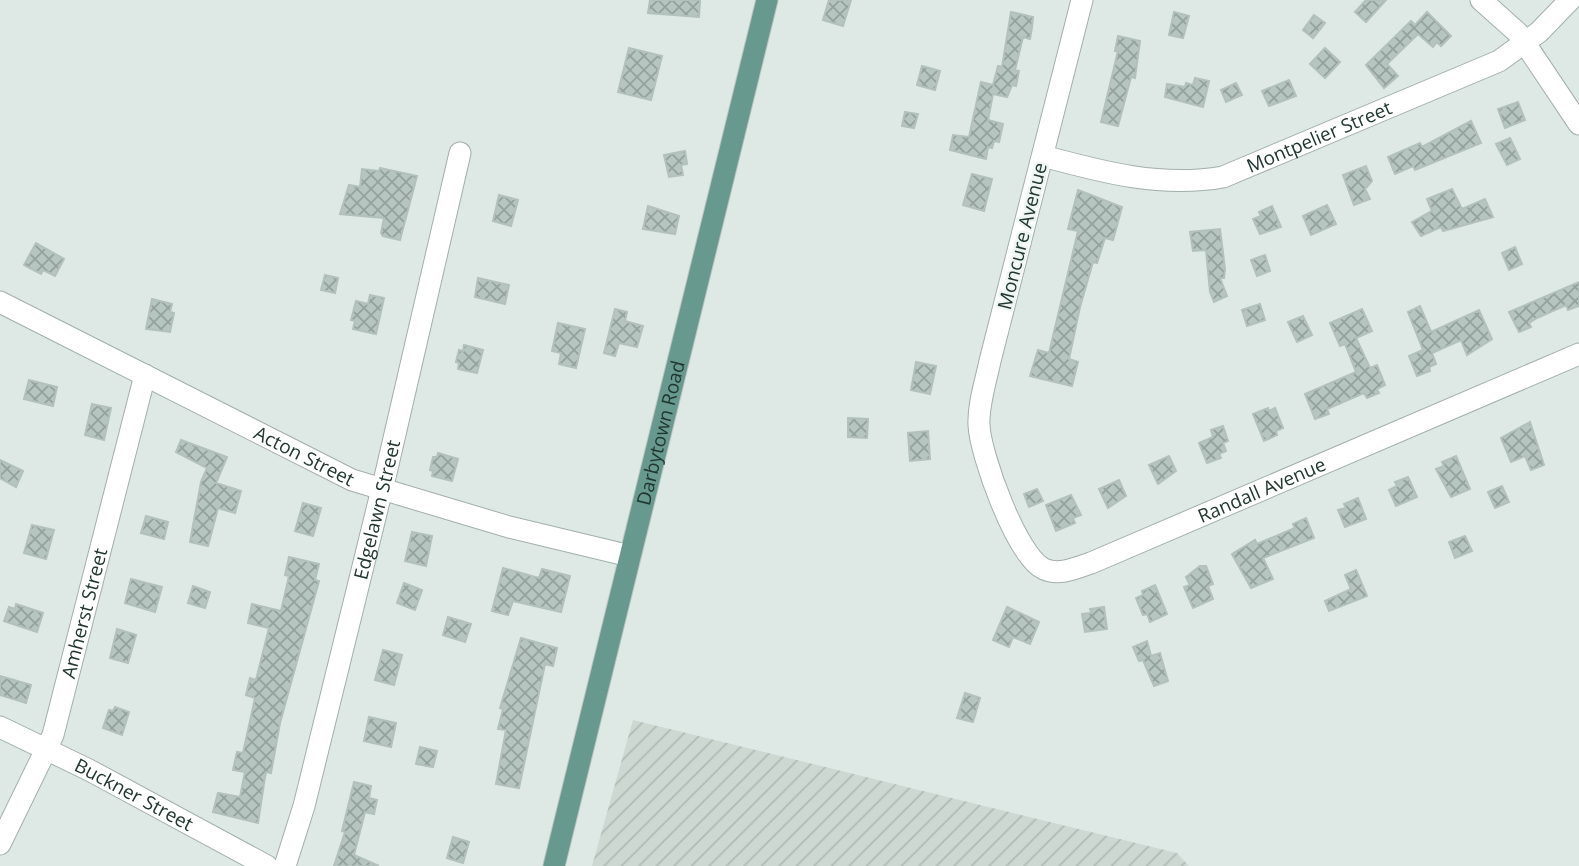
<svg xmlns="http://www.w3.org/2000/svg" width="1579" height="866" viewBox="0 0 1579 866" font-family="'Open Sans',sans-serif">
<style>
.industrial{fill:url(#industrial-furrows)}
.building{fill:url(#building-cross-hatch);stroke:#b2c1bb;stroke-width:2}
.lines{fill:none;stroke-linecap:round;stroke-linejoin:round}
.minor-casing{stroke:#a2afab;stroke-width:23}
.major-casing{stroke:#bcc3c1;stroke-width:23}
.minor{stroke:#fff;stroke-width:21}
.major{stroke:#67998e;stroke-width:21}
.labels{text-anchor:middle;stroke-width:5;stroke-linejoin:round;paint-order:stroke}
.street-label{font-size:19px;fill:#213631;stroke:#eef5f2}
</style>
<defs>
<pattern id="industrial-furrows" width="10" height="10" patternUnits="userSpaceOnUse" patternTransform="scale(1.75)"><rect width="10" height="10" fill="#cdd8d3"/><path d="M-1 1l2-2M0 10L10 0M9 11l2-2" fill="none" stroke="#b0bab6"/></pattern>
<pattern id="building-cross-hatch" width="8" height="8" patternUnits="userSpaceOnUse" patternTransform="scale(1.75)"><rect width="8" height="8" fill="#b7c5c0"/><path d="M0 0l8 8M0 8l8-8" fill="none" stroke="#94a19d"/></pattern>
</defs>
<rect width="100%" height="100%" fill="#dee8e4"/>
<path class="industrial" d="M633 720 1177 853 1189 866H592Z"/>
<path class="building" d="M650 0H700L699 17 648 13Z
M829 0H851L843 26 823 20Z
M1366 0H1386L1366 22 1355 12Z
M1011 12 1033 17 1032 27 1030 39 1023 37 1015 70 1019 71 1016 86 1012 85 1007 97 993 94 988 120 1003 124 999 142 994 141 992 148 988 147 986 159 950 150 953 135 969 137 981 82 993 85 998 66 1002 67Z
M1174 12 1189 16 1183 38 1169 35Z
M1427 12 1451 36 1441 46 1437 42 1433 47 1418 34 1387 64 1398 76 1384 88 1366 65 1411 21 1415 25Z
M1314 15 1325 23 1313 38 1303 30Z
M1118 36 1140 41 1135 78 1131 77 1118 126 1101 122 1118 51H1115Z
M629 48 662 56 651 100 618 92Z
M1325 48 1340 62 1325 78 1310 64Z
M922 66 940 71 935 90 917 85Z
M1195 78 1209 81 1203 107 1165 97 1167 84 1185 87 1186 83 1193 85Z
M1289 80 1296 96 1269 106 1262 91Z
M1236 83 1242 95 1226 102 1221 90Z
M1518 102 1525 120 1505 128 1498 109Z
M905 112 918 114 914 128 902 126Z
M1471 121 1481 143 1415 170 1413 166 1395 174 1388 157 1420 143 1422 147Z
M1510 138 1520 159 1507 165 1496 144Z
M685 151 687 164 681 165 683 175 669 177 664 155Z
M1366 166 1372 181 1365 189 1370 199 1354 205 1343 175Z
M380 168 417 176 400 240 383 236 381 233 384 218 340 214 349 185 360 187 362 169 379 171Z
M972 174 992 179 984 211 963 205Z
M1452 189 1462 209 1485 199 1493 217 1443 231 1441 227 1421 236 1412 222 1432 211 1427 199Z
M1078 190 1122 207 1113 240 1105 238 1097 263 1093 262 1080 307 1069 359 1078 362 1072 386 1030 376 1038 350 1049 353 1078 231 1068 229Z
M499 195 518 200 511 226 493 221Z
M1327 205 1336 224 1311 235 1303 216Z
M648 206 679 216 675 234 643 229Z
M1272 206 1281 227 1260 234 1253 219 1261 216 1259 212Z
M1220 229 1225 269 1224 278H1220L1227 296 1214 302 1210 292 1206 250 1193 251 1190 232Z
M36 243 64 259 55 276 43 270 41 274 24 265Z
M1515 247 1522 264 1509 270 1502 253Z
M1265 255 1270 271 1257 276 1251 260Z
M325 275 338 278 335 293 321 290Z
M478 278 509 285 505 304 475 297Z
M1579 282V306L1568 310 1566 305 1537 318 1529 323 1531 327 1519 332 1509 312Z
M370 295 384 298 376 334 353 329 355 321 351 320 356 301 368 304Z
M152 299 172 304 170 312 174 313 170 332 146 329Z
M1260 304 1265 320 1247 326 1242 310Z
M1420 306 1431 332 1479 310 1492 339 1467 355 1461 340 1432 353 1436 364 1429 367 1430 371 1417 376 1409 356 1423 350 1408 312Z
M615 309 627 312 625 321 643 326 637 347 619 343 615 356 604 353Z
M1362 309 1372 331 1356 338 1370 368 1377 365 1385 385 1377 389 1379 393 1367 398 1364 393 1327 409 1329 414 1315 419 1305 394 1356 372 1345 344 1340 346 1330 323Z
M1303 316 1312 335 1297 342 1288 322Z
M558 323 585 329 576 368 559 364 561 353 552 351Z
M464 345 483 350 477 373 458 369 459 363 456 362 459 350 463 351Z
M916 362 936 366 930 394 911 390Z
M29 380 57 387 53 406 24 399Z
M92 404 111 408 104 440 85 435Z
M1268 408 1269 411 1275 408 1283 428 1276 431 1277 435 1264 441 1253 414Z
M848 418 868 419 867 438 848 437Z
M1530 422 1544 465 1531 470 1525 456 1511 462 1501 438Z
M1223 426 1228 441 1223 443 1226 451 1219 454 1221 458 1207 463 1199 443 1213 437 1211 430Z
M928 431 930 459 910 461 908 433Z
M181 440 227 457 216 483 241 491 235 513 218 508 208 546 190 542 201 482 207 468 176 452Z
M438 453 458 459 452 481 432 476 433 471 430 470 433 457H437Z
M1169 456 1176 471 1158 484 1149 465Z
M1456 456 1470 489 1451 497 1436 469 1444 466 1442 462Z
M0 460 23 471 16 487 0 478Z
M1408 477 1417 497 1396 506 1389 490 1397 486 1395 482Z
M1119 480 1126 496 1108 508 1099 489Z
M1502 486 1509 502 1495 508 1488 492Z
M1037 489 1043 501 1029 507 1024 494Z
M1071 495 1081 515 1073 518 1075 523 1056 531 1046 505Z
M1358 498 1366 519 1345 527 1338 510 1346 508 1344 504Z
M303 503 321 508 313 536 295 531Z
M146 516 168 522 164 539 141 533Z
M1306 518 1314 538 1263 558 1273 579 1251 588 1232 554 1255 540 1257 544 1295 528 1293 524Z
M32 525 54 530 46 559 24 553Z
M412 532 432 536 426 566 405 561Z
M1465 536 1472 551 1455 558 1449 542Z
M289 557 319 564 315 580 319 581 280 723 271 773 266 772 265 777 258 823 213 812 218 793 240 797 245 772 233 770 237 752 243 753 255 698 246 695 250 678 256 680 269 628 248 623 252 604 281 611 289 576 285 575Z
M1200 566H1206L1213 584 1208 586 1213 599 1193 608 1184 587 1190 585 1186 577Z
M503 568 539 578 542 569 570 576 561 612 513 601 508 615 492 611Z
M1356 570 1367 596 1329 611 1325 601 1351 589 1345 575Z
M131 579 162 587 155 612 125 603Z
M404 583 422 590 415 610 397 603Z
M1155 585 1167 614 1150 622 1147 614 1143 615 1136 598 1143 595 1142 591Z
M193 586 210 592 205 608 188 603Z
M16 604 43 613 37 632 4 621 9 607 15 609Z
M1007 607 1039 622 1030 644 1013 637 1009 647 993 640Z
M1104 607 1107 629 1085 632 1082 614 1091 613 1090 609Z
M448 617 471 624 465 642 443 635Z
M117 629 136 635 128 663 110 658Z
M521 638 557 648 553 666 545 664 519 788 496 784 506 730 498 729 503 709 500 708Z
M1147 641 1151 656 1160 653 1168 681 1154 686 1143 660 1139 661 1133 647Z
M383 650 402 655 394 685 375 680Z
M0 676 31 685 26 703 0 695Z
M965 693 980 698 973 722 957 718Z
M115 707 129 712 122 735 103 728 109 710 113 711Z
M369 717 396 723 391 747 364 741Z
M420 747 437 751 433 767 416 764Z
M354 782 371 786 369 798 377 800 374 814 365 812 354 855 379 866H334L345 832 342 831Z
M453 837 469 842 463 863 447 858Z"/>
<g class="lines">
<defs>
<g id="minor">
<path id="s1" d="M1082 0 990 361C986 381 978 404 979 425 980 454 1017 557 1044 569 1059 576 1076 568 1091 563L1579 354"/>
<path d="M1481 0 1518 33 1579 124"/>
<path id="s2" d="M1043 156C1102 172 1161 188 1223 177L1499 61 1539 32 1570 0"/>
<path id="s3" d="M0 302 352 480 509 527 630 556"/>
<path id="s4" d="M0 727 89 770 267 866"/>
<path id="s5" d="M0 844 53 735 145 375"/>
<path id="s6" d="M285 866 304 806 386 473 460 153"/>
</g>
<g id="major">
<path id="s7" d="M554 866 767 0"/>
</g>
</defs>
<use href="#minor" class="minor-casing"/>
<use href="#major" class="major-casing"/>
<use href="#minor" class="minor"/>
<use href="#major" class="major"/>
</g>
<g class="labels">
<g class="street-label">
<text dy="7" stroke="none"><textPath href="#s2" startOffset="287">Montpelier Street</textPath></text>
<text transform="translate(1022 236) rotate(-76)" y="7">Moncure Avenue</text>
<text dy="7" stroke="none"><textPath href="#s7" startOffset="446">Darbytown Road</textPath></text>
<text dy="7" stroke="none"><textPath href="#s3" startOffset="341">Acton Street</textPath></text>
<text dy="7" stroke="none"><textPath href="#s1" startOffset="833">Randall Avenue</textPath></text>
<text dy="7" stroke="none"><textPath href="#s6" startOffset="368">Edgelawn Street</textPath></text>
<text dy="7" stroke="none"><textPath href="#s5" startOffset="247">Amherst Street</textPath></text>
<text dy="7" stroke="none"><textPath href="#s4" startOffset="150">Buckner Street</textPath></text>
</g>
</g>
</svg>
